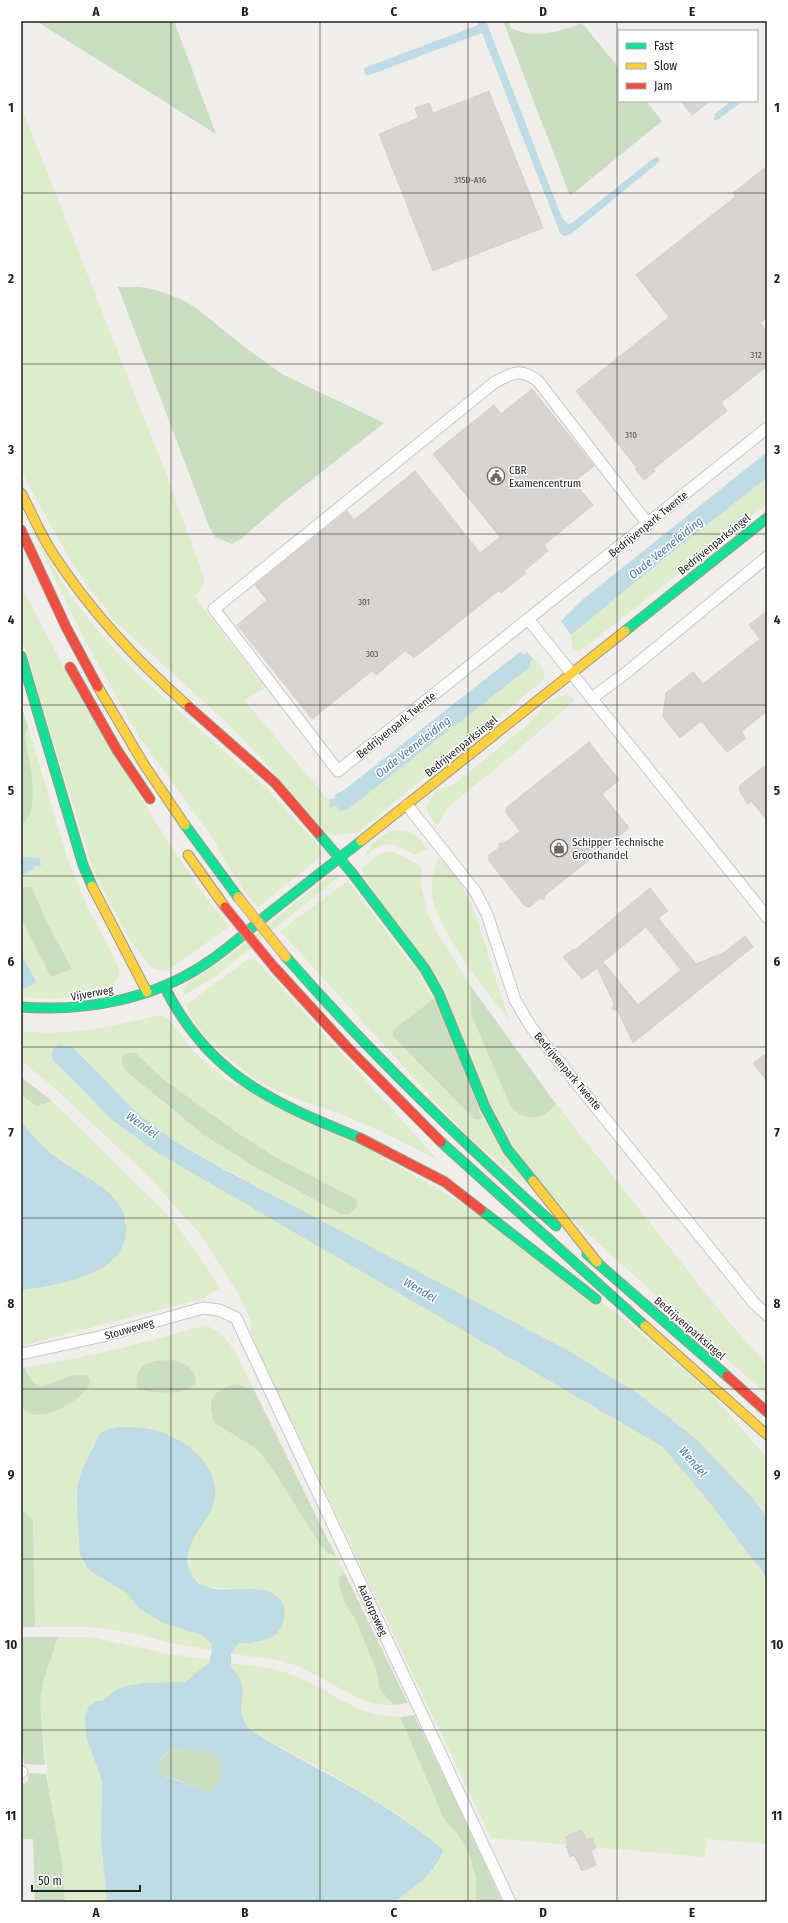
<svg xmlns="http://www.w3.org/2000/svg" width="788" height="1923" viewBox="0 0 788 1923" font-family="'Fira Sans Condensed',sans-serif">
<style>
.grass{fill:#ddeccb;fill-rule:evenodd}
.forest{fill:#cbdec1}
.water{fill:#bfdbe3;fill-rule:evenodd}
.building{fill:#d7d4d2;stroke:#d3d0cc;fill-rule:evenodd}
.lines{fill:none;stroke-linecap:round;stroke-linejoin:round}
.street-casing{stroke:#c9c8c7;stroke-width:13}
.fast-casing{stroke:#999a82;stroke-width:11}
.slow-casing{stroke:#999a82;stroke-width:11}
.jam-casing{stroke:#999a82;stroke-width:11}
.street{stroke:#fdfcfc;stroke-width:11}
.fast{stroke:#16e098;stroke-width:9}
.slow{stroke:#ffcf43;stroke-width:9}
.jam{stroke:#f24e42;stroke-width:9}
.slow-bridge-casing{stroke:#c5a2ac;stroke-width:11;stroke-linecap:butt}
.jam-bridge-casing{stroke:#c5a2ac;stroke-width:11;stroke-linecap:butt}
.slow-bridge{stroke:#ffcf43;stroke-width:9}
.jam-bridge{stroke:#f24e42;stroke-width:9}
.grid{fill:none;stroke:#222;stroke-width:1;stroke-opacity:0.55}
.labels{text-anchor:middle;stroke-width:3;stroke-linejoin:round;paint-order:stroke}
.number-label{font-size:9px;fill:#4f4e4e}
.poi-label{font-size:11px;fill:#222;stroke:#fff;text-anchor:start}
.street-label{font-size:11px;fill:#222;stroke:#fff}
.water-label{font-size:12px;font-style:italic;fill:#4a7aab;stroke:#fff}
.neatline{fill:none;stroke:#222;stroke-width:1.5}
.grid-label{font-size:13px;text-anchor:middle;font-weight:bold;fill:#222}
</style>
<rect width="100%" height="100%" fill="#f0eeeb"/>
<path class="grass" d="M21 106 167 476 201 569 205 582 195 597 265 688 244 700 330 802V807L531 665 530 662 533 659 542 667 545 679 357 833 334 835 324 831 263 760 224 720 118 624 88 587 68 556 21 471Z
M767 478V504L579 652 572 648 571 635 677 548Z
M30 526 71 597 104 638 136 673 268 790 319 846 322 856 258 907 242 888 209 833 138 735 81 633Z
M21 586 78 694 168 842 213 907 229 927 167 971 155 970 149 965 128 937 94 873 21 637Z
M564 696 572 697 574 701 511 756 448 807 437 826 428 814 427 808 429 802 436 791 454 784 527 725 545 705 553 699Z
M28 727 67 857 87 906 117 963 119 971 117 980C91 1002 53 999 21 997V991L37 981 21 955V919L51 977 72 969 47 922 31 886 21 888V875L35 869V866H41L40 858 21 857V824C44 812 27 755 25 733Z
M394 830C413 831 417 834 428 849L415 855C392 841 383 840 363 859 370 844 379 836 394 830Z
M386 852H394L421 866V885L428 914 433 926 470 985 471 1014 509 1103C520 1120 532 1115 550 1112L556 1104 723 1315 767 1365V1395L566 1214 519 1156 361 869 376 856Z
M438 857C471 885 481 931 493 970 498 987 504 1003 509 1020 484 988 441 936 432 896 430 883 434 869 438 857Z
M333 876H340L216 976 184 995 183 991 188 983 226 958 328 877Z
M348 881 436 997 393 1030V1036L483 1119 530 1189 464 1133 280 931Z
M251 957 262 966 438 1160C410 1146 382 1131 353 1119 327 1109 300 1101 274 1089 249 1078 191 1033 187 1004Z
M157 1016H163L168 1018 193 1051 227 1080 346 1136 499 1225 619 1315 711 1393 767 1458V1517L749 1494 695 1438 637 1393 174 1141 137 1113 74 1047 52 1059 112 1120 158 1153 663 1447 709 1502 767 1578V1844L707 1839 705 1857 491 1838 263 1361 251 1332V1321L238 1293 200 1234 148 1176 113 1143 50 1084 21 1061V1031C68 1037 111 1026 157 1016ZM134 1052 163 1079 242 1136 277 1158 356 1199 340 1214C280 1182 220 1149 167 1106 150 1093 136 1076 121 1062L124 1054Z
M21 1095C32 1104 39 1106 52 1101L175 1222 220 1288 204 1298 21 1346V1290L66 1282 93 1273 107 1264 124 1246 126 1223 123 1212 116 1201 101 1187 42 1147 21 1122Z
M206 1325 222 1334 235 1351 254 1390 237 1384 210 1405 215 1423 258 1450 275 1473 328 1553 336 1556 344 1572 338 1578C339 1591 345 1606 354 1617L376 1669 380 1690 394 1705C359 1708 325 1675 292 1664 273 1658 252 1657 231 1654L238 1644C260 1642 273 1643 284 1621L243 1589 206 1587 196 1580 190 1571 188 1550 194 1537 209 1471C187 1438 164 1428 125 1427 98 1426 93 1443 86 1465 83 1472 79 1480 77 1487 74 1503 79 1520 80 1536 81 1548 80 1557 88 1567 98 1581 116 1583 128 1594 132 1598 134 1605 139 1608 156 1620 209 1628 212 1650L170 1643 149 1637 110 1629 89 1627H35L33 1520 21 1509V1407C24 1411 27 1411 32 1412 52 1418 64 1406 81 1396L82 1374C66 1375 53 1386 38 1386L31 1380 24 1367C86 1358 146 1343 206 1325ZM172 1360 181 1362 192 1368 174 1392 143 1391Z
M58 1637H92L164 1653 210 1660 204 1668 185 1682 117 1689 104 1700 96 1701 89 1707 95 1760 102 1781 101 1841 107 1902H65L62 1861 48 1783 40 1701 44 1679Z
M230 1663C255 1666 283 1669 305 1680 340 1698 358 1715 400 1717L444 1819 459 1836 470 1856 476 1879V1902H395L429 1875 439 1863 425 1835 401 1816 336 1777 250 1730C233 1706 247 1702 241 1681 239 1674 231 1670 230 1663Z"/>
<path class="forest" d="M36 21H174L216 134Z
M503 21H508L511 28C536 40 557 32 582 23L619 68V101H646L662 121 570 196Z
M118 287H140L153 289 178 298 195 307 242 345 282 374 384 423 281 504 241 539 232 544 215 537 209 526Z
M21 705 28 727 25 734C27 755 44 812 21 824Z
M31 886 47 922 72 969 51 977 21 919V888Z
M470 985 556 1104C542 1122 521 1122 509 1103L471 1014Z
M436 997 483 1119H475L471 1116 393 1036V1030Z
M134 1052 163 1079 242 1136 277 1158 356 1199C360 1206 355 1210 349 1214H340L255 1167 204 1135 128 1073 122 1065V1057L124 1054Z
M21 1077 52 1101 37 1106 21 1095Z
M172 1360C186 1363 195 1367 196 1383 193 1385 189 1388 185 1390 175 1394 147 1393 137 1389 133 1363 150 1361 172 1360Z
M24 1367 31 1380 38 1386C55 1386 71 1370 88 1376L91 1382C87 1387 84 1393 79 1397 64 1408 37 1425 21 1407V1368Z
M237 1384 254 1390 336 1556 328 1553 320 1544 275 1473 258 1450 215 1423C204 1401 215 1388 237 1384Z
M21 1509 33 1520 35 1627H23Z
M344 1572 408 1703 394 1705 380 1690 376 1669 354 1617C345 1606 339 1591 338 1578Z
M23 1637H58L44 1679 40 1701 45 1765 24 1764 21 1733V1650Z
M414 1715 457 1803 502 1902H476V1879L470 1856 459 1836 444 1819 400 1717Z
M178 1749 214 1752 221 1764V1782L211 1792C193 1788 178 1778 161 1775 156 1761 164 1751 178 1749Z
M29 1773 46 1774 62 1861 65 1902H35L33 1839H22L21 1785 28 1781Z"/>
<path class="water" d="M479 21H486L562 218 568 224 572 223 654 158 659 157V162L571 234 564 236 560 233 482 33 367 76 364 72V68L478 25Z
M731 101H743L719 119 714 121 715 114Z
M767 452V478L677 548 571 635 561 621 582 600Z
M520 652 524 655 527 652 533 659 530 662 531 666 347 810 341 811 336 806 330 807 329 799 335 798V795L344 790Z
M21 857 40 858 41 866H35V869L21 875Z
M21 955 37 982 21 991Z
M59 1045 73 1047 137 1113 174 1141 227 1171 567 1350 637 1393 695 1438 749 1494 767 1517V1578L709 1502 663 1447 158 1153 112 1120 52 1059V1050Z
M21 1122C33 1136 44 1149 60 1160 78 1173 102 1183 116 1201 124 1209 126 1220 126 1232 125 1275 55 1286 21 1290Z
M118 1427C130 1427 143 1427 154 1430 185 1437 225 1469 213 1505 205 1527 180 1545 190 1571 205 1609 268 1571 283 1604 285 1609 285 1614 284 1619 280 1642 256 1642 238 1644L231 1654V1666C234 1671 240 1676 241 1682 247 1703 233 1707 250 1730 316 1771 384 1798 443 1850 435 1875 414 1886 395 1902H107L101 1841 102 1781 86 1736 85 1716 89 1707 96 1701 104 1700 117 1689 126 1686 144 1683 185 1682 209 1663 212 1650 211 1644 202 1635 163 1623 138 1608 127 1593 93 1573 87 1567 80 1554 77 1510V1488L82 1469 99 1435 105 1430ZM178 1749 214 1753 221 1764V1781L211 1792C193 1788 178 1779 161 1775 156 1761 164 1750 178 1749Z"/>
<path class="building" d="M489 91 543 228 433 271 379 134 418 118 415 108 429 103 433 113Z
M681 101H710L692 115Z
M767 166V318L760 323 767 331V366L721 403 727 411 653 469 655 471 644 480 635 469 637 468 576 391 669 317 636 275 735 197 733 193Z
M532 389 594 466 574 482 593 505 544 545 548 551 524 571 526 573 501 593 499 590 414 658 405 651 376 675 372 671 312 719 237 625 267 600 255 585 347 511 354 520 415 471 480 553 500 537 433 454 494 405 501 414Z
M767 611V711L741 732 746 738 727 752 701 721 680 738 663 717 666 693 693 672 703 684 760 639 749 625Z
M589 742 619 780 602 794 629 828 545 895V899H539L530 907 525 906 489 861V855L499 848V843H505L520 831 506 813 507 807Z
M767 764V820L751 801 748 804 739 790 740 785Z
M650 888 668 911 658 918 696 964 725 952 745 936 753 947 633 1043 618 1011 612 1009 614 1003 597 968 582 979 563 957 574 949 575 950ZM646 927 681 970 638 1005 603 962Z
M767 1053V1081L753 1063Z
M582 1830 586 1840 592 1838 596 1848 591 1851 596 1865 582 1871 574 1855 570 1857 566 1846 568 1845 565 1837Z"/>
<g class="lines">
<defs>
<path id="street" d="M648 524 538 381C519 367 514 373 495 382L214 609 338 771 767 428
M528 619 767 917
M592 698 627 672 767 557
M407 805 475 891 487 914 515 1000 531 1027 754 1303 767 1315
M21 1354 103 1336 203 1308 219 1310 236 1318 510 1902
M21 1772H22"/>
<path id="fast" d="M625 631 767 518
M21 656 83 865 92 886
M185 825 238 897
M318 833 352 873 425 969 439 994 485 1107 508 1150 533 1181
M286 957C370 1053 461 1141 556 1226
M164 986C209 1076 272 1102 360 1138
M21 1007C87 1012 156 999 211 960 231 946 250 929 268 914 299 890 330 865 361 841
M441 1142 645 1326
M481 1210 596 1299
M587 1254 727 1376"/>
<path id="slow" d="M21 493C32 513 41 536 54 555 91 612 138 662 189 707
M98 687 145 766 185 825
M361 841 625 631
M188 855 225 907
M92 886 147 992
M533 1181 597 1262
M645 1326 767 1435"/>
<path id="jam" d="M21 530 66 627 98 687
M70 667 117 750 150 799
M189 707 275 783 318 833
M274 967 347 1047 441 1142
M360 1138 445 1182 481 1210
M727 1376 767 1412"/>
</defs>
<use href="#street" class="street-casing"/>
<use href="#fast" class="fast-casing"/>
<use href="#slow" class="slow-casing"/>
<use href="#jam" class="jam-casing"/>
<use href="#street" class="street"/>
<use href="#fast" class="fast"/>
<use href="#slow" class="slow"/>
<use href="#jam" class="jam"/>
<defs>
<path id="slow-bridge" d="M238 897 286 957"/>
<path id="jam-bridge" d="M225 907 274 967"/>
</defs>
<use href="#slow-bridge" class="slow-bridge-casing"/>
<use href="#jam-bridge" class="jam-bridge-casing"/>
<use href="#slow-bridge" class="slow-bridge"/>
<use href="#jam-bridge" class="jam-bridge"/>
</g>
<path class="grid" d="M171 21V1902M320 21V1902M468 21V1902M617 21V1902M21 193H767M21 364H767M21 534H767M21 705H767M21 876H767M21 1047H767M21 1218H767M21 1389H767M21 1559H767M21 1730H767"/>
<defs>
<symbol id="civic-ring" viewBox="-11 -11 22 22"><circle r="9.5" fill="#fff" stroke="#6a6968" stroke-width="1.5"/><path d="M-.6-6.5H3V-4.5H.6V-3L4-1V1h2V6H-6V1h2V-1L-.6-3ZM-1.2 2.5V6h2.4V2.5Z" fill="#6a6968"/></symbol>
<symbol id="shop-ring" viewBox="-11 -11 22 22"><circle r="9.5" fill="#fff" stroke="#6a6968" stroke-width="1.5"/><path d="M-5-2.5h2.3a2.7 3.5 0 0 1 5.4 0H5L5.5 6h-11ZM-1.5-2.5h3a1.5 2.3 0 0 0-3 0Z" fill="#6a6968"/></symbol>
</defs>
<g fill-rule="evenodd">
<use href="#civic-ring" x="486" y="466" width="20" height="20"/>
<use href="#shop-ring" x="549" y="838" width="20" height="20"/>
</g>
<g class="labels">
<g class="number-label">
<text x="470" y="183">315D-A16</text>
<text x="756" y="358">312</text>
<text x="631" y="438">310</text>
<text x="364" y="605">301</text>
<text x="372" y="657">303</text>
</g>
<g class="poi-label">
<text x="509" y="474">CBR<tspan x="509" dy="13">Examencentrum</tspan></text>
<text x="572" y="846">Schipper Technische<tspan x="572" dy="13">Groothandel</tspan></text>
</g>
<g class="street-label">
<text transform="translate(648 524) rotate(-39)" y="4">Bedrijvenpark Twente</text>
<text transform="translate(714 544) rotate(-39)" y="4">Bedrijvenparksingel</text>
<text transform="translate(396 725) rotate(-39)" y="4">Bedrijvenpark Twente</text>
<text transform="translate(461 746) rotate(-39)" y="4">Bedrijvenparksingel</text>
<text transform="translate(92 993) rotate(-10)" y="4">Vijverweg</text>
<text transform="translate(568 1071) rotate(50)" y="4">Bedrijvenpark Twente</text>
<text transform="translate(690 1328) rotate(41)" y="4">Bedrijvenparksingel</text>
<text transform="translate(129 1329) rotate(-16)" y="4">Stouweweg</text>
<text transform="translate(373 1610) rotate(65)" y="4">Aadorpsweg</text>
</g>
<g class="water-label">
<text transform="translate(666 548) rotate(-39)" y="4">Oude Veeneleiding</text>
<text transform="translate(413 747) rotate(-38)" y="4">Oude Veeneleiding</text>
<text transform="translate(142 1125) rotate(36)" y="4">Wendel</text>
<text transform="translate(420 1290) rotate(30)" y="4">Wendel</text>
<text transform="translate(693 1462) rotate(49)" y="4">Wendel</text>
</g>
</g>
<rect width="788" height="1923" fill="none" stroke="#ffffff" stroke-width="44"/>
<rect x="618" y="30" width="140" height="72" fill="#ffffff" stroke="#a7a7a7"/>
<rect x="626" y="43" width="20" height="6" fill="#16e098" stroke="#a7a7a7"/>
<text x="654" y="50" font-size="12" fill="#222222">Fast</text>
<rect x="626" y="63" width="20" height="6" fill="#ffcf43" stroke="#a7a7a7"/>
<text x="654" y="70" font-size="12" fill="#222222">Slow</text>
<rect x="626" y="83" width="20" height="6" fill="#f24e42" stroke="#a7a7a7"/>
<text x="654" y="90" font-size="12" fill="#222222">Jam</text>
<path d="M32 1885v6h108v-6" fill="none" stroke="#222222" stroke-width="2"/>
<text x="38" y="1885" font-size="12" fill="#222222" stroke="#ffffff" stroke-width="3" paint-order="stroke">50 m</text>
<rect x="22" y="22" width="744" height="1879" class="neatline"/>
<g class="grid-label">
<text x="96" y="16">A</text>
<text x="245" y="16">B</text>
<text x="394" y="16">C</text>
<text x="543" y="16">D</text>
<text x="692" y="16">E</text>
<text x="11" y="112">1</text>
<text x="777" y="112">1</text>
<text x="11" y="283">2</text>
<text x="777" y="283">2</text>
<text x="11" y="454">3</text>
<text x="777" y="454">3</text>
<text x="11" y="624">4</text>
<text x="777" y="624">4</text>
<text x="11" y="795">5</text>
<text x="777" y="795">5</text>
<text x="11" y="966">6</text>
<text x="777" y="966">6</text>
<text x="11" y="1137">7</text>
<text x="777" y="1137">7</text>
<text x="11" y="1308">8</text>
<text x="777" y="1308">8</text>
<text x="11" y="1479">9</text>
<text x="777" y="1479">9</text>
<text x="11" y="1649">10</text>
<text x="777" y="1649">10</text>
<text x="11" y="1820">11</text>
<text x="777" y="1820">11</text>
<text x="96" y="1917">A</text>
<text x="245" y="1917">B</text>
<text x="394" y="1917">C</text>
<text x="543" y="1917">D</text>
<text x="692" y="1917">E</text>
</g>
</svg>
